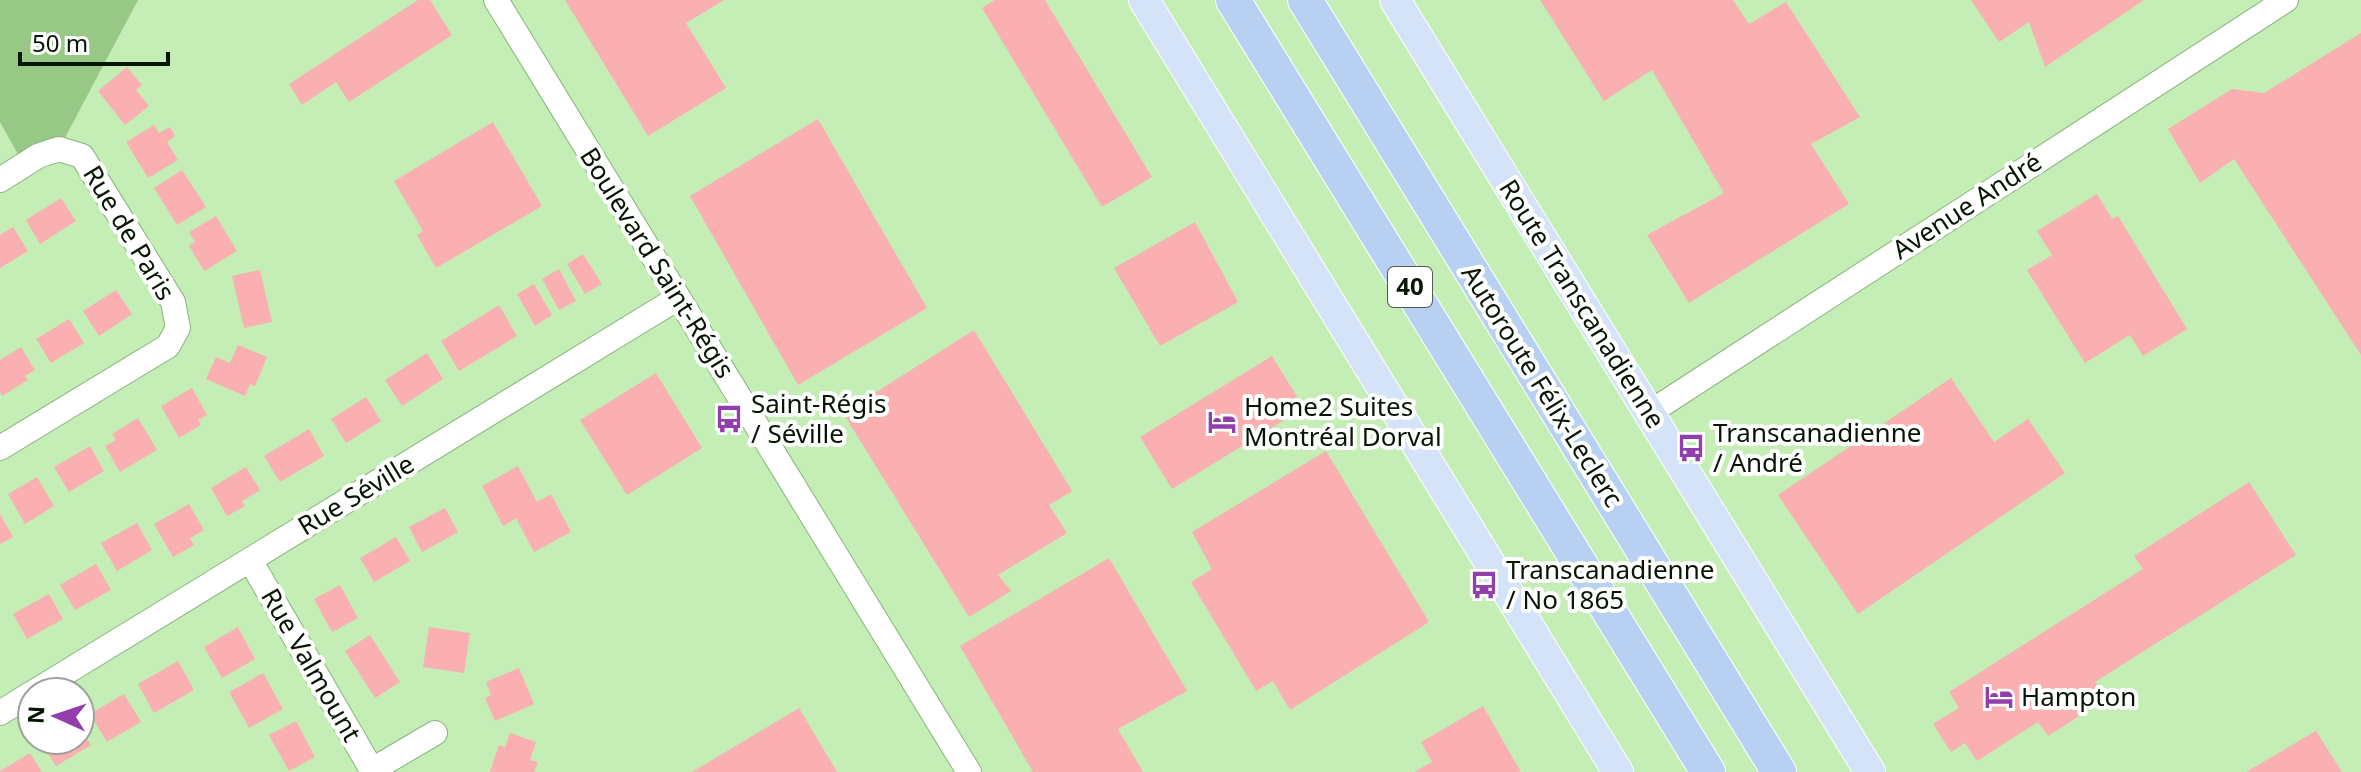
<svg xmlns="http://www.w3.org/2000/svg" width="2361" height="772" viewBox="0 0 2361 772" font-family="'Noto Sans',sans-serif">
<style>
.green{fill:#97c885}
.building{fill:#faafb1}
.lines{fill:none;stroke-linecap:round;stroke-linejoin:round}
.minor-casing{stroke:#8bb37d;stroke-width:26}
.major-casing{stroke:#fff;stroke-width:32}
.highway-casing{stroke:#fff;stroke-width:36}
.minor{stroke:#fff;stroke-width:24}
.major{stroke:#d4e3f7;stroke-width:30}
.highway{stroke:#b8d0f2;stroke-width:34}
.labels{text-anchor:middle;stroke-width:8;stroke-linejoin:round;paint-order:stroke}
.shield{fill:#fff;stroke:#515b4f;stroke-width:2}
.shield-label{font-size:24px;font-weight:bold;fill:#071503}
.street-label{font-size:26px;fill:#071503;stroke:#fff}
.poi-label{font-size:26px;fill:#071503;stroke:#fff;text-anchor:start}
</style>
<rect width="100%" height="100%" fill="#c4eeb5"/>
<path class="green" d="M0 0H138L59 149 24 165 0 122Z"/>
<path class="building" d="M418 0H430L452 35 349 102 336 82 302 105 289 84Z
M565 0H724L686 23 726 88 648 136Z
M995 0H1045L1152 177 1102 207 982 8Z
M1540 0H1733L1749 24 1786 2 1860 117 1811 144 1849 204 1689 303 1647 235 1724 193 1652 70 1604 101Z
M1971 0H2144L2045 67 2029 22 1999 42Z
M2361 33V355L2234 159 2200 183 2168 129 2232 89 2264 93Z
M127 67 142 85 136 90 149 106 125 125 98 91Z
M818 119 927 308 798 385 690 196Z
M493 122 542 206 436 268 417 235 423 231 394 181Z
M154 125 159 133 170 127 175 136 167 142 178 160 148 178 126 142Z
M182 170 206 207 177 225 154 188Z
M2097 194 2112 219 2118 216 2187 329 2143 356 2130 335 2085 363 2027 270 2052 255 2037 231Z
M61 198 76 221 40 244 26 220Z
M216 216 237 251 204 271 189 246 195 242 189 232Z
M1195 222 1238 302 1160 346 1114 268Z
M13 227 28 251 0 268V235Z
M583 254 602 284 585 294 567 264Z
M559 269 576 301 559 310 542 279Z
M260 270 272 322 244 328 232 276Z
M534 284 552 315 535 326 517 294Z
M116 290 132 314 99 336 83 311Z
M499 305 517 336 459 371 441 341Z
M69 319 84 343 51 363 36 339Z
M974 330 1072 491 1049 505 1067 533 998 575 1011 591 969 617 843 413Z
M238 345 267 357 255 386 250 384 245 396 206 379 216 357 230 363Z
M21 347 35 370 25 376 28 380 2 396 0 392V360Z
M427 353 443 379 402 406 385 380Z
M1272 356 1304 408 1172 489 1140 437Z
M656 373 702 448 627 495 580 420Z
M1951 378 1994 442 2028 419 2065 473 1858 614 1778 495Z
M192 388 207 415 198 420 201 425 179 438 161 406Z
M366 397 381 421 346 443 331 419Z
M138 418 157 450 120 472 105 446 116 440 112 434Z
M309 429 324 456 280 482 264 456Z
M90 446 104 471 69 492 54 467Z
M1326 451 1429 622 1290 710 1273 681 1256 691 1191 582 1212 569 1192 532Z
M518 466 537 502 551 494 571 532 534 552 516 518 503 526 482 486Z
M246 467 260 490 242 501 245 506 227 516 211 488Z
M37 477 54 506 25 524 8 494Z
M2249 482 2296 555 2095 682 2106 699 2048 736 2038 722 1977 761 1965 743 1951 752 1933 724 1959 708 1949 692 2143 569 2134 556Z
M189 504 204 530 190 538 194 545 173 557 154 524Z
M445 508 458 532 422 552 409 527Z
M0 514 13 537 0 544Z
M137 523 152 550 117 571 101 543Z
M396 537 410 561 374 582 360 558Z
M1109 558 1187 691 1118 729 1143 772H1033L960 646Z
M96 564 111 590 75 610 60 585Z
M340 585 358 618 332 632 314 599Z
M49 594 63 619 27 639 13 614Z
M238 627 255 659 222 678 204 647Z
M429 627 470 633 464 673 423 667Z
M370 635 400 682 375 698 345 651Z
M178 661 194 690 154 713 138 684Z
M519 668 534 704 495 721 485 698 491 695 486 682Z
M263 673 283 709 249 728 229 692Z
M124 694 141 722 107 742 90 714Z
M1483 706 1521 772H1414L1432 762 1421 742Z
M799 708 837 772H692Z
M296 721 315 757 289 771 269 735Z
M80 727 91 745 56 766 41 742 80 740Z
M2316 731 2342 772H2246Z
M510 733 536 742 530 760 538 762 534 772H490L499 745 505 747Z
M30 753 42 772H0V771Z"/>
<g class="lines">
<defs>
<path id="minor" d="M496 0 969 772
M0 180 38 156 59 149 82 156 173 302 178 328 168 346 0 448
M1649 413 2286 0
M250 560 373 772
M34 692 678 298
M0 713 32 693
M372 770 435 733"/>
<path id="major" d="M1144 0 1618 772
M1395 0 1870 772"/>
<path id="highway" d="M1233 0 1708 772
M1305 0 1779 772"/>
</defs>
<use href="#minor" class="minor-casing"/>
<use href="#major" class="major-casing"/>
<use href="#highway" class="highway-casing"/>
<use href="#minor" class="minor"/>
<use href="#major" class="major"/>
<use href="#highway" class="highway"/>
</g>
<defs>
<symbol id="bus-bare" viewBox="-9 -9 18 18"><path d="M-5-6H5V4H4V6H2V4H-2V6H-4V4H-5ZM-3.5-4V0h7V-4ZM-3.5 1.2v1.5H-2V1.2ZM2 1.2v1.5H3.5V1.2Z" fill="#923eac" stroke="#fff" stroke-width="2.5" paint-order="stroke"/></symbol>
<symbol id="hotel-bare" viewBox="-9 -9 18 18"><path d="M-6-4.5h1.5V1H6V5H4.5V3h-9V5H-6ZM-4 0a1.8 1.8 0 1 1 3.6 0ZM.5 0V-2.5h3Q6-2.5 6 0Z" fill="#923eac" stroke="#fff" stroke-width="2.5" paint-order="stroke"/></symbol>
</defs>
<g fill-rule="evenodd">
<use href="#bus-bare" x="709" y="399" width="40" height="40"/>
<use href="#hotel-bare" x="1202" y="402" width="40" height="40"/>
<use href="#bus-bare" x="1671" y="428" width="40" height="40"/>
<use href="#bus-bare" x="1464" y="565" width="40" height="40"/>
<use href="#hotel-bare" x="1979" y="677" width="40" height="40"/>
</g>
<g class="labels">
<rect class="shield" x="1388" y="267" width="44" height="40" rx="6"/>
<g class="shield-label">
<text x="1410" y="295">40</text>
</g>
<g class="street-label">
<text transform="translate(1967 206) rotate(-33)" y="9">Avenue André</text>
<text transform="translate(129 233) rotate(59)" y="9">Rue de Paris</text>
<text transform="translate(657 263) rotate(58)" y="9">Boulevard Saint-Régis</text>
<text transform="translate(1582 304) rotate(58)" y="9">Route Transcanadienne</text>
<text transform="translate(1542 386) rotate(58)" y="9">Autoroute Félix-Leclerc</text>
<text transform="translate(356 495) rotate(-31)" y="9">Rue Séville</text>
<text transform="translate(311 665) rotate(60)" y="9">Rue Valmount</text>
</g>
<g class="poi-label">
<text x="751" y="413">Saint-Régis<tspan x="751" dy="30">/ Séville</tspan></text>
<text x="1244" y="416">Home2 Suites<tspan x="1244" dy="30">Montréal Dorval</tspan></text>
<text x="1713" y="442">Transcanadienne<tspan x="1713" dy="30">/ André</tspan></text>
<text x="1506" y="579">Transcanadienne<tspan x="1506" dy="30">/ No 1865</tspan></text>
<text x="2021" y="706">Hampton</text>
</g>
</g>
<g transform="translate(56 716) rotate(273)"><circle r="38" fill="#ffffff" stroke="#9ca19a" stroke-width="2"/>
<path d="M0-6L14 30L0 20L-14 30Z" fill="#923eac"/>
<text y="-12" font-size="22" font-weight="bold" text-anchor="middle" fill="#071503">N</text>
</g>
<path d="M20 52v12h148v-12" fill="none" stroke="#071503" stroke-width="4"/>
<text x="32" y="52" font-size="24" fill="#071503" stroke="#ffffff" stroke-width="6" paint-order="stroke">50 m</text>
</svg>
